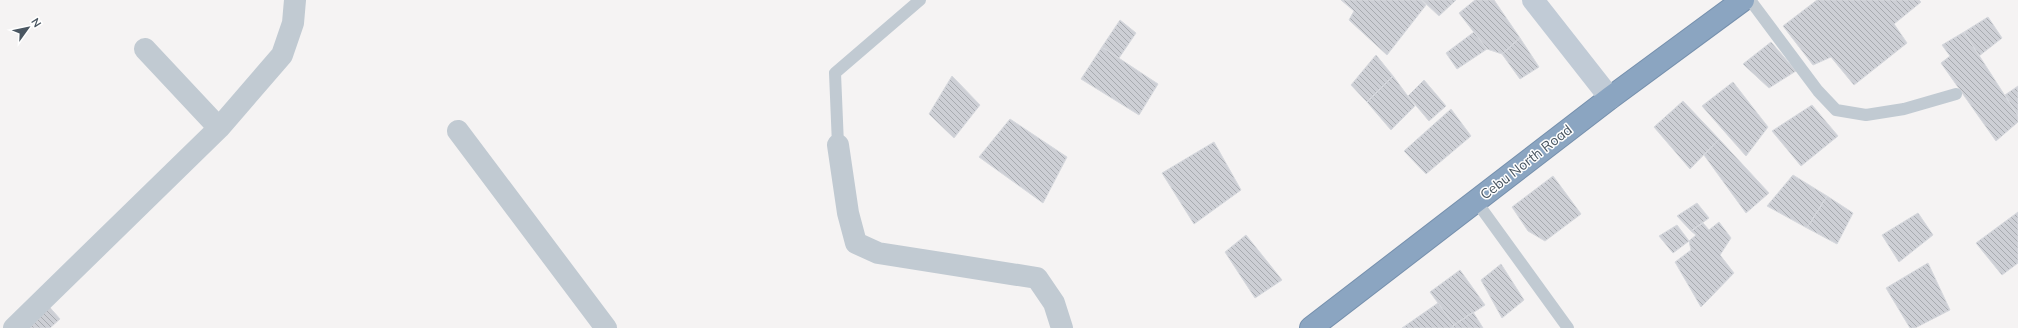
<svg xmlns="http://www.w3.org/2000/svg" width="2018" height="328" viewBox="0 0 2018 328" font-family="Mulish,sans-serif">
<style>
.building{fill:url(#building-back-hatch);stroke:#d7d9de}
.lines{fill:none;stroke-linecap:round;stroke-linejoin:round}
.highway-casing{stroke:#7690ad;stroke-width:24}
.lane{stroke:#c1cad2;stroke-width:12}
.street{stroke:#c1cad2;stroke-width:22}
.secondary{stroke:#c1cbd6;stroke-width:22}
.highway{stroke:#8ba5c1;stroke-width:22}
.labels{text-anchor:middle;stroke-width:3;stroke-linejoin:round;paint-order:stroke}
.street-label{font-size:14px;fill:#4a5661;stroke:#fff}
</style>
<defs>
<pattern id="building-back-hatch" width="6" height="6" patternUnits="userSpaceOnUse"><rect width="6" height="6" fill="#cdcfd5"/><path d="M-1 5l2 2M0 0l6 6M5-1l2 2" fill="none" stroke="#a8abb0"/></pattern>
</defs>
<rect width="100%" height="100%" fill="#f5f3f3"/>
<path class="building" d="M1341 0H1421L1426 5 1387 55 1349 20 1354 11Z
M1422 0H1456L1439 16Z
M1475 0H1494L1520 38 1502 54 1487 49 1459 13Z
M1817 0H1919L1921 2 1894 24 1907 43 1854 85 1831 57 1813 65 1783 26Z
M1988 17 2002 38 1979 56 1964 32Z
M1120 20 1136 33 1119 58 1102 47Z
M1474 32 1487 49 1457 69 1446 53Z
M1964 32 2018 116V122L1996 141 1941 63 1950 56 1942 45Z
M1520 38 1539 67 1520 79 1502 54Z
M1771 42 1796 71 1769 88 1743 64Z
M1102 47 1158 84 1139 115 1081 79Z
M1376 55 1393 76 1367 102 1351 85Z
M952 76 980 105 954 138 929 114Z
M1393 76 1415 106 1391 130 1367 102Z
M1424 80 1446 106 1429 121 1408 96Z
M1733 82 1768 127 1746 156 1702 106Z
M2018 86V116L2005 95Z
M1683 101 1719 139 1690 169 1654 127Z
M1812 105 1838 136 1801 166 1772 131Z
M1451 109 1471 136 1426 174 1404 151Z
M1010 119 1067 157 1043 203 979 157Z
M1719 139 1769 193 1746 213 1704 155Z
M1214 142 1241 190 1194 224 1162 173Z
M1793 175 1827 196 1807 228 1767 206Z
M1553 176 1581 214 1545 241 1528 231 1512 207Z
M1827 196 1853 213 1837 244 1807 228Z
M1697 203 1709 218 1691 231 1677 216Z
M2018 212V263L2002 275 1976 243Z
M1918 213 1933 235 1899 262 1882 235Z
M1719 222 1731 238 1720 255 1734 273 1701 307 1675 262 1691 250 1689 241 1696 235 1691 231 1703 223 1709 230Z
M1677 225 1689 241 1673 253 1659 236Z
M1246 235 1282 280 1255 298 1225 252Z
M1928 263 1950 310 1915 328H1910L1886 288Z
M1501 264 1524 300 1502 318 1481 280Z
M1460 270 1485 305 1454 325 1430 292Z
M45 302 60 319 50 328H29Z
M1438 303 1454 325 1452 328H1402Z
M1473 312 1483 328H1452L1454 325Z"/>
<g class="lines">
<defs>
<path id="highway" d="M1311 328 1610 98 1743 0"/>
</defs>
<use href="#highway" class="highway-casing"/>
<path class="lane" d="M1750 0 1818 91 1836 110 1866 115 1904 109 1956 94
M838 145 835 73 920 0
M1476 201 1568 328"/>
<path class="street" d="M145 49 219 128
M458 131 606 328
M838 145 848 213 856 243 878 253 1037 278 1054 303 1062 328
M14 328 219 128 282 55 293 23 295 0"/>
<path class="secondary" d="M1533 0 1610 98"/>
<use href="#highway" class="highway"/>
</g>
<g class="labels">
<g class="street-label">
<text transform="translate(1526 162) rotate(-38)" y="5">Cebu North Road</text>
</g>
</g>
<g transform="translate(28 28) rotate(57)" stroke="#ffffff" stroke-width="3" paint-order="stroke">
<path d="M0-3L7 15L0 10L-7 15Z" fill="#4a5661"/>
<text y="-6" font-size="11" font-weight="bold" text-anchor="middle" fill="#4a5661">N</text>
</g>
</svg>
